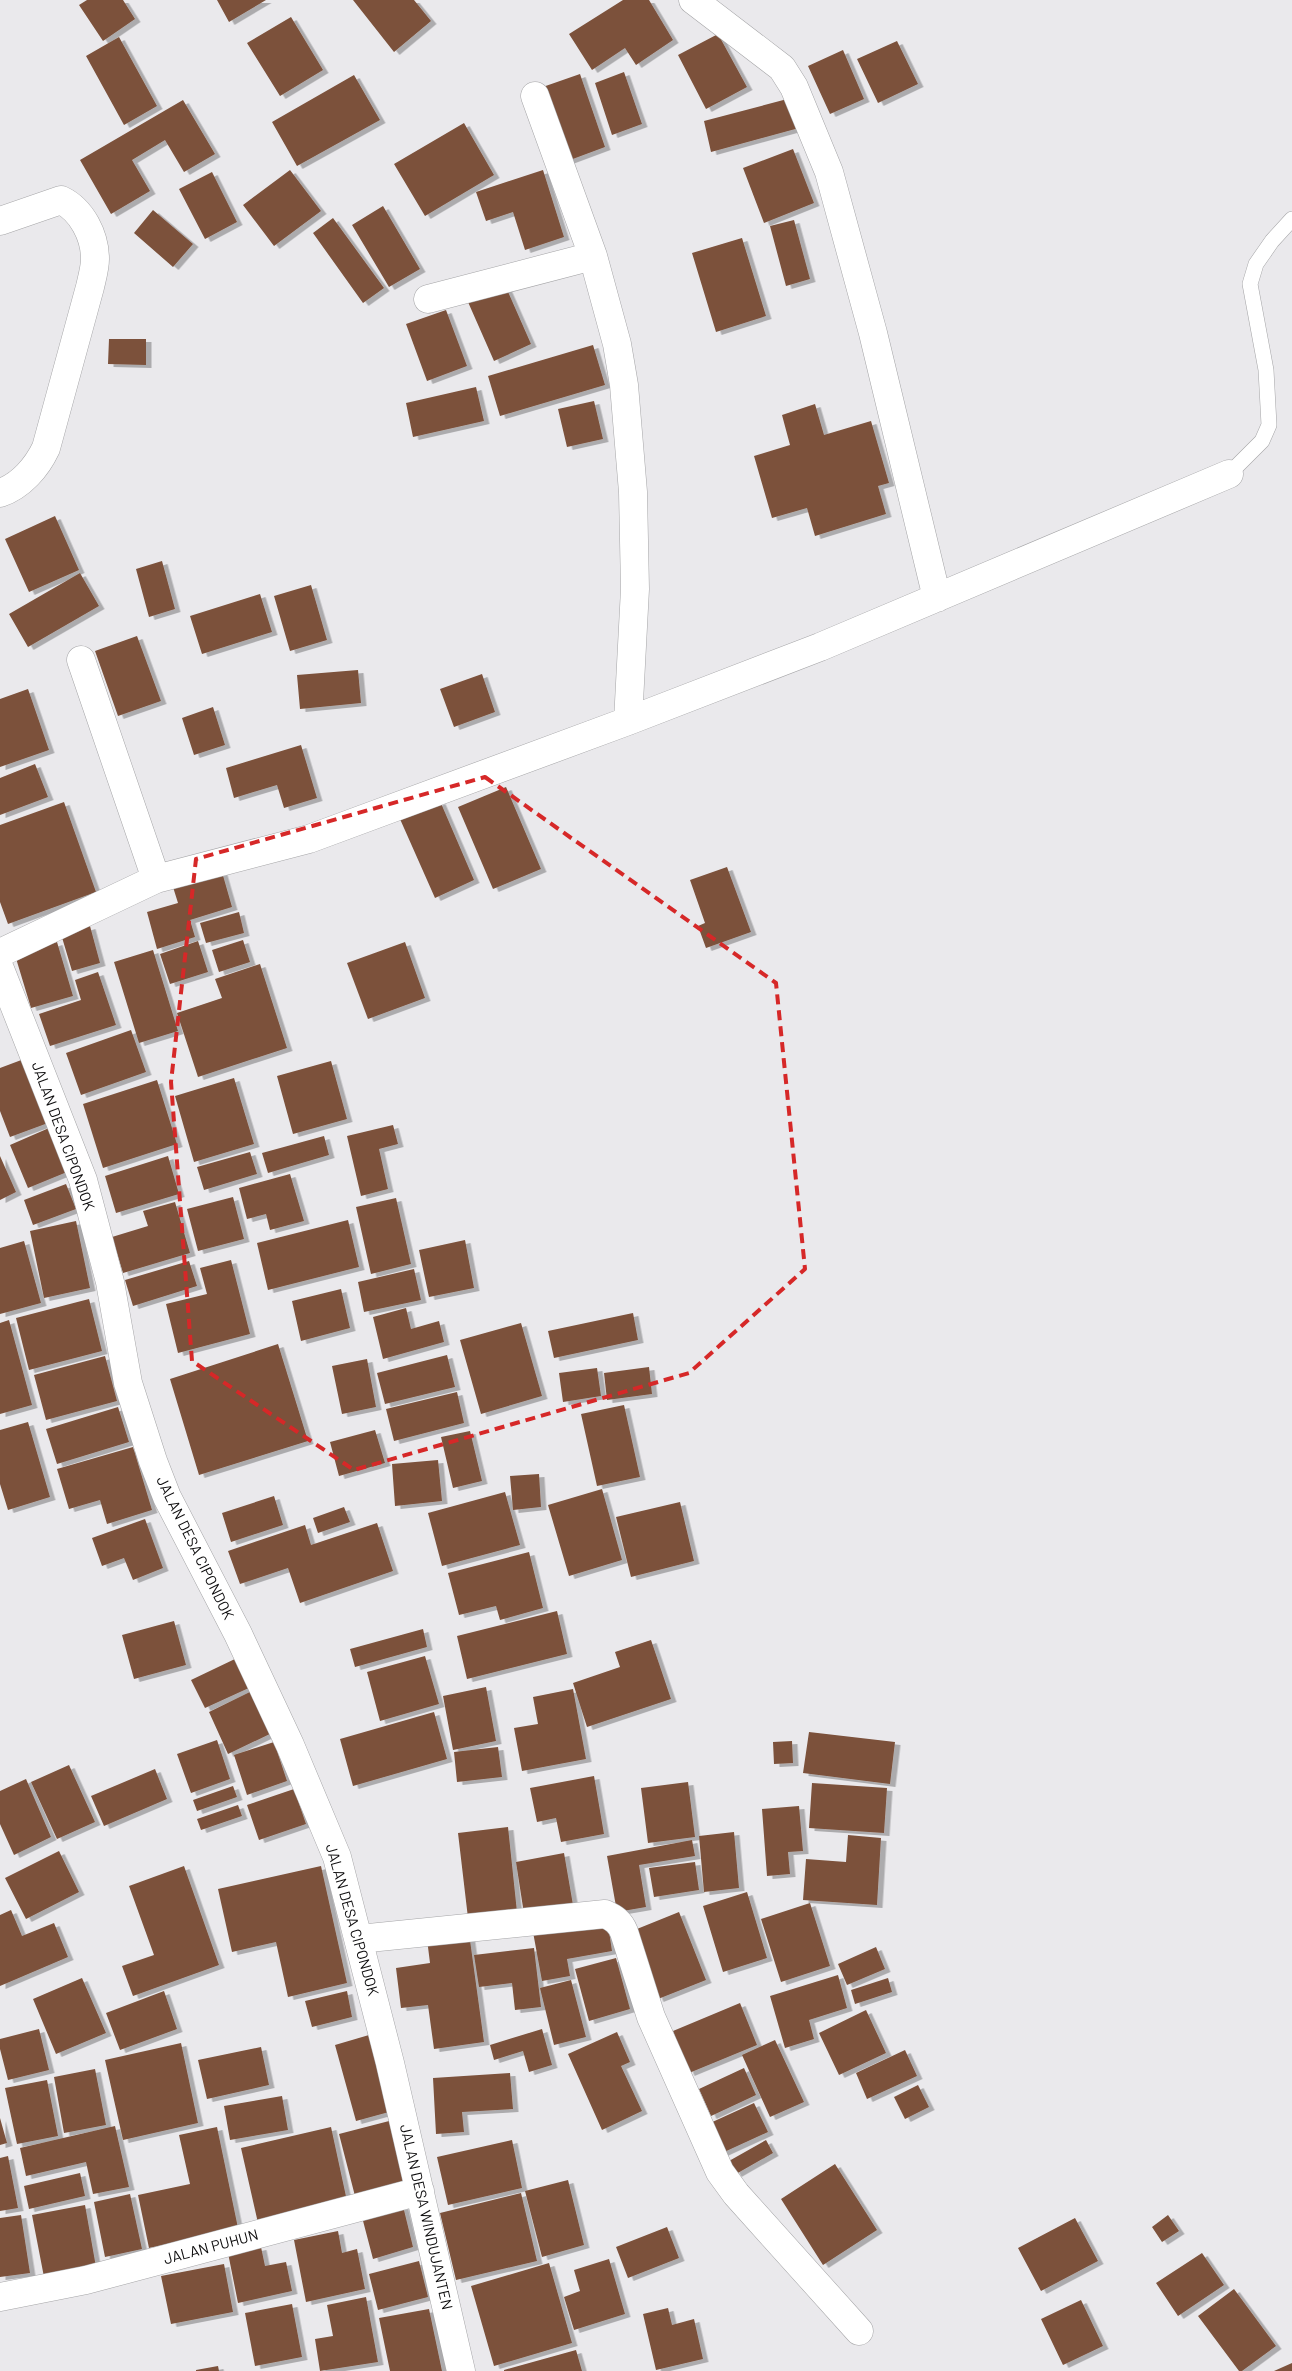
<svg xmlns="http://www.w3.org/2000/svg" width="1292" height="2371" viewBox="0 0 1292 2371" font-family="Barlow,sans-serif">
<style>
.building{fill:#7b513b;filter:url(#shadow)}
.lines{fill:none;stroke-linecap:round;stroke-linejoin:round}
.service-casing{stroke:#a5a5a7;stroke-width:16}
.minor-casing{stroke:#a5a5a7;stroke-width:29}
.service{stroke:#fff;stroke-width:15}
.minor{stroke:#fff;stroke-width:28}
.marked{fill:none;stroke:#d62828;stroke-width:4;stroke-dasharray:10 6;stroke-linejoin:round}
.labels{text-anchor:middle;stroke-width:5;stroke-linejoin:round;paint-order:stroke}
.street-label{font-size:15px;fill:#0c0b0c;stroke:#fff}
</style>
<defs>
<filter id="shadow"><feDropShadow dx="5.5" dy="3" stdDeviation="0" flood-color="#0004"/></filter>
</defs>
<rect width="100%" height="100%" fill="#eae9ec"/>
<path class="building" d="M87 0H123L135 19 103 41 79 5Z
M217 0H266L229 22Z
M353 0H414L431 21 394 52Z
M623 0H649L673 40 636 65 625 48 592 70 569 34Z
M291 17 323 70 280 96 247 43Z
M718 34 747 87 706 109 678 55Z
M119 37 157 106 124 125 86 56Z
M897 41 918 84 878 103 857 59Z
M843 50 864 99 830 114 808 66Z
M624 72 642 124 612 135 595 83Z
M580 74 605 147 562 163 537 89Z
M354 75 380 120 297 166 272 122Z
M791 98 799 128 711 152 704 121Z
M183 100 215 154 184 172 165 140 132 160 150 191 111 214 80 160Z
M464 123 494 175 425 216 394 164Z
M793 149 814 203 764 223 743 168Z
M290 170 321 211 274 246 243 205Z
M543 170 564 237 525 250 513 212 486 221 476 192Z
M212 172 237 222 205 239 179 189Z
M383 206 420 269 389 287 352 225Z
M153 210 193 244 173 267 134 233Z
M333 218 384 288 363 303 313 233Z
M794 220 810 279 786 286 770 226Z
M742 238 766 316 716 332 692 253Z
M505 285 531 344 494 361 468 302Z
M446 310 467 366 427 381 406 324Z
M109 339H146V365L108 364Z
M593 345 605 385 500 416 488 376Z
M476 387 484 421 413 437 406 403Z
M594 401 603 439 567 447 558 409Z
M815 404 824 435 871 421 889 483 878 486 886 514 815 536 807 508 772 518 754 456 790 445 782 415Z
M55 516 79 570 29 592 5 539Z
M162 561 175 609 149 617 136 569Z
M80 573 99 606 28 647 9 614Z
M311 585 327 640 290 651 274 596Z
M260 594 272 632 202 654 190 616Z
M137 636 161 701 118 716 95 651Z
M358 670 361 703 300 709 297 675Z
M482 674 495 712 454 727 440 689Z
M28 689 49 750 0 767V699Z
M213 707 225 745 194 755 182 718Z
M301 745 317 798 284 808 277 785 234 798 226 768Z
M35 764 48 797 0 815V778Z
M506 787 541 869 493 889 458 807Z
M440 801 474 880 435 898 400 819Z
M64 802 96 892 8 924 0 902V825Z
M727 867 751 932 706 948 698 926 705 923 690 880Z
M222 872 232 907 190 920 195 937 157 949 147 912 178 903 173 887Z
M239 912 244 933 206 943 200 923Z
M90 926 100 963 72 971 61 934Z
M243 940 250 962 219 972 212 950Z
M198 941 208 972 170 984 160 954Z
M57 942 73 996 31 1008 15 955Z
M405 942 425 998 368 1019 347 963Z
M153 950 178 1031 139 1043 114 962Z
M260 964 287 1048 198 1077 177 1013 222 998 215 979Z
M98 972 116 1025 50 1046 39 1014 81 1000 75 980Z
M131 1030 146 1072 81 1095 66 1053Z
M24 1059 48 1123 10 1137 0 1111V1068Z
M331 1061 347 1119 293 1134 277 1076Z
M234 1078 254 1144 194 1162 175 1096Z
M157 1080 177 1144 103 1168 83 1104Z
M393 1125 398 1144 379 1149 388 1189 361 1196 347 1136Z
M49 1128 67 1172 28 1188 10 1145Z
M324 1136 329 1155 268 1173 262 1153Z
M250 1152 257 1174 204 1190 197 1167Z
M0 1156 16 1192 0 1200Z
M168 1156 179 1194 116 1213 105 1176Z
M290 1174 304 1221 270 1230 266 1214 247 1219 239 1188Z
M66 1184 76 1209 33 1225 24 1200Z
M233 1197 244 1239 198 1251 187 1209Z
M396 1198 411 1264 371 1274 356 1207Z
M175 1202 190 1253 123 1273 112 1237 148 1226 143 1211Z
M348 1220 359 1267 268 1290 257 1243Z
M76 1221 90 1288 44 1298 30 1231Z
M465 1240 474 1288 429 1297 419 1250Z
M24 1241 41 1303 0 1314V1248Z
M231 1260 250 1334 178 1353 166 1304 207 1294 200 1268Z
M189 1261 197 1286 133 1306 125 1280Z
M414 1269 421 1300 364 1312 358 1282Z
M341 1289 350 1328 301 1341 292 1301Z
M89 1299 102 1351 29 1370 16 1318Z
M406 1308 411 1329 439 1321 444 1342 383 1359 373 1317Z
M633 1313 638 1340 554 1358 548 1331Z
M9 1320 32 1405 0 1414V1323Z
M521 1323 542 1396 481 1414 460 1340Z
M278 1344 308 1441 199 1475 170 1379Z
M447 1355 455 1387 385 1404 377 1373Z
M105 1356 117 1401 46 1420 34 1375Z
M367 1359 376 1407 342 1414 332 1366Z
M649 1367 652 1394 607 1400 604 1373Z
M597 1368 601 1396 563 1402 559 1373Z
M457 1392 464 1423 394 1441 386 1409Z
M624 1405 640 1477 597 1486 581 1414Z
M118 1407 129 1442 57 1464 46 1429Z
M28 1422 50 1497 8 1510 0 1484V1430Z
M375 1430 385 1463 339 1476 330 1442Z
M470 1431 482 1481 453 1488 441 1437Z
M133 1447 152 1510 107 1524 100 1500 69 1509 57 1469Z
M438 1460 442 1501 395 1506 392 1464Z
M539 1474 541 1507 513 1510 510 1476Z
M602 1489 622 1560 569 1576 548 1505Z
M505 1492 520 1545 442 1566 428 1513Z
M274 1496 283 1525 231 1542 222 1513Z
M680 1502 694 1561 631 1577 616 1517Z
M344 1507 350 1522 318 1533 313 1518Z
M145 1519 163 1568 133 1580 124 1558 102 1566 92 1538Z
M377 1523 393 1571 300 1603 288 1568 240 1584 228 1551 305 1525 311 1545Z
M529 1552 543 1608 500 1620 496 1606 459 1615 448 1573Z
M557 1611 567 1654 467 1679 457 1636Z
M174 1621 186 1665 134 1679 122 1635Z
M423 1629 427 1647 355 1667 350 1649Z
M651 1640 671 1699 587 1727 573 1683 620 1667 615 1652Z
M425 1656 439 1704 380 1721 367 1672Z
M237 1658 251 1687 205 1708 191 1680Z
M486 1687 496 1741 453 1750 443 1696Z
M573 1689 586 1759 522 1771 514 1728 538 1724 533 1697Z
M254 1690 274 1732 228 1754 209 1712Z
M434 1712 447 1759 353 1786 340 1739Z
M809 1732 895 1742 890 1784 803 1773Z
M217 1740 230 1779 191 1793 177 1754Z
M792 1741 793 1763 774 1764 773 1742Z
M274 1742 287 1781 247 1795 234 1755Z
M498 1747 502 1777 457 1782 454 1752Z
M69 1765 95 1822 57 1839 31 1782Z
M155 1769 167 1799 104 1826 91 1796Z
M594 1776 604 1834 561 1842 556 1818 537 1822 530 1788Z
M26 1779 51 1837 14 1855 0 1824V1791Z
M688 1782 695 1837 648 1843 641 1788Z
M812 1783 887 1788 884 1833 809 1828Z
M233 1786 237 1797 197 1811 193 1800Z
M294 1789 306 1824 259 1840 247 1805Z
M238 1805 242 1816 201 1830 197 1819Z
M799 1806 803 1851 788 1852 790 1874 767 1876 762 1809Z
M508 1827 517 1912 468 1918 458 1833Z
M734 1832 739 1888 704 1892 699 1836Z
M848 1835 881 1838 877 1905 803 1900 806 1859 846 1862Z
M692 1840 695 1856 639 1865 646 1907 617 1912 607 1856Z
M59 1851 79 1892 26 1919 5 1878Z
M564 1853 573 1905 524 1914 516 1862Z
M695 1862 699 1890 654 1897 649 1868Z
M184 1866 219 1965 133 1996 122 1966 154 1955 129 1886Z
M321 1866 347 1983 288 1997 276 1942 232 1952 218 1889Z
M747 1892 767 1958 723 1972 703 1906Z
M810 1903 830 1966 781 1982 761 1919Z
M11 1910 22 1936 54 1923 68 1957 0 1986V1915Z
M679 1912 706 1980 658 1999 632 1931Z
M607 1918 612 1951 567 1959 570 1976 542 1981 533 1932Z
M469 1933 484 2042 434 2049 428 2005 401 2008 396 1968 430 1963 427 1939Z
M876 1947 885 1969 847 1985 838 1964Z
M534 1948 541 2007 515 2010 512 1983 479 1987 474 1955Z
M616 1958 630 2009 589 2021 575 1969Z
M838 1975 847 2008 809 2020 814 2039 785 2048 770 1996Z
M82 1978 106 2033 56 2054 33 1999Z
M888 1978 892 1992 855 2004 851 1990Z
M571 1980 586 2037 554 2045 540 1988Z
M164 1991 177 2029 120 2050 106 2013Z
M347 1991 352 2017 312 2027 305 2001Z
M740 2003 757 2045 689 2073 673 2031Z
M866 2010 886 2053 839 2075 819 2033Z
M39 2029 49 2070 8 2080 0 2049V2039Z
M542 2029 552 2065 529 2072 523 2051 494 2060 490 2045Z
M617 2032 630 2062 621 2066 642 2111 602 2130 568 2054Z
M369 2035 389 2112 356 2121 335 2045Z
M775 2040 804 2102 770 2117 742 2055Z
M181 2043 198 2123 123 2140 105 2060Z
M261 2047 269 2085 207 2099 198 2060Z
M905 2050 917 2076 867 2099 856 2073Z
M744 2068 756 2095 711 2116 699 2089Z
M95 2069 106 2125 64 2133 54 2077Z
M510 2073 513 2109 462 2112 464 2132 436 2134 433 2078Z
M47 2080 58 2136 17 2144 5 2088Z
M918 2085 929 2107 905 2119 894 2097Z
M282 2096 288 2130 230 2140 224 2106Z
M754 2103 768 2132 722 2153 708 2124Z
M0 2118 7 2143 0 2145Z
M393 2120 408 2182 355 2196 339 2134Z
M115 2126 129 2187 93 2194 86 2162 26 2176 20 2148Z
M217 2127 238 2228 149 2248 138 2195 190 2184 179 2135Z
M331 2127 347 2201 258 2223 241 2148Z
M512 2140 522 2188 448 2205 437 2157Z
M766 2140 773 2153 736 2174 729 2161Z
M8 2156 18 2208 0 2211V2158Z
M835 2164 877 2230 823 2265 781 2199Z
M80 2173 85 2196 29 2209 24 2186Z
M568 2180 584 2245 542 2257 525 2191Z
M521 2193 537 2261 456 2280 440 2213Z
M130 2194 142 2249 105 2257 94 2202Z
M85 2205 96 2267 44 2277 32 2215Z
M403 2206 413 2247 373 2259 362 2217Z
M21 2215 30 2273 0 2277V2218Z
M1168 2215 1179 2231 1162 2242 1152 2227Z
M1075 2218 1098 2261 1041 2291 1018 2248Z
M667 2227 679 2258 628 2278 616 2247Z
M338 2231 342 2253 357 2249 365 2289 306 2302 294 2240Z
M261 2247 265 2266 286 2262 292 2291 238 2303 228 2253Z
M1202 2253 1224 2285 1178 2316 1156 2283Z
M609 2259 625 2314 574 2330 564 2297 580 2291 574 2270Z
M419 2261 428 2297 378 2310 369 2274Z
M549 2263 572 2343 494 2366 471 2286Z
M224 2264 233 2312 171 2324 161 2276Z
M1234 2289 1276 2346 1242 2371H1239L1198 2316Z
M366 2297 378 2362 320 2371 315 2339 333 2336 327 2305Z
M1081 2300 1103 2346 1063 2365 1041 2319Z
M292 2304 302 2357 255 2366 245 2313Z
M668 2308 672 2325 694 2319 703 2359 656 2370 643 2314Z
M429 2309 442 2371H390L379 2318Z
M576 2350 582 2371H504V2370Z
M1292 2363V2371H1274Z
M218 2366 219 2371H196V2370Z"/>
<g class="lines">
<defs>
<path id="service" d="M1229 474 1262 441 1269 425 1266 370 1250 284 1256 264 1272 241 1292 219"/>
<path id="minor" d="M693 0 782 68 794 87 829 172 873 333 937 598
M535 96 593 256 617 344 624 385 633 492 635 589 628 721
M0 221 61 200C82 210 95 236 95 259 95 268 92 278 90 287L46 448C37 467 21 486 0 493
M428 299 593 256
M81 660 156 879
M0 953 156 879 309 839 628 721 820 647 1229 474
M0 969 83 1180 110 1282 128 1383 153 1461 167 1497 238 1634 290 1745 337 1857 390 2063 461 2371
M359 1939 605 1914C614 1918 620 1922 624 1932L651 2017 720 2172 736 2194 859 2331
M0 2297 86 2280 420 2191"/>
</defs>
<use href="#service" class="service-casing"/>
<use href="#minor" class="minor-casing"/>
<use href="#service" class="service"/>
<use href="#minor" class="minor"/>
</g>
<path class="marked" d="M485 777 776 983 805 1269 689 1373 354 1470 192 1361 171 1082 196 859Z"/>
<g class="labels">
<g class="street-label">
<text transform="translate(63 1136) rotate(70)" y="5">JALAN DESA CIPONDOK</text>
<text transform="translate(195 1548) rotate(64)" y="5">JALAN DESA CIPONDOK</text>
<text transform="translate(352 1920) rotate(74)" y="5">JALAN DESA CIPONDOK</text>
<text transform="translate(426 2217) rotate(77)" y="5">JALAN DESA WINDUJANTEN</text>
<text transform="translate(211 2247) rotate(-15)" y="5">JALAN PUHUN</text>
</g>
</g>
</svg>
